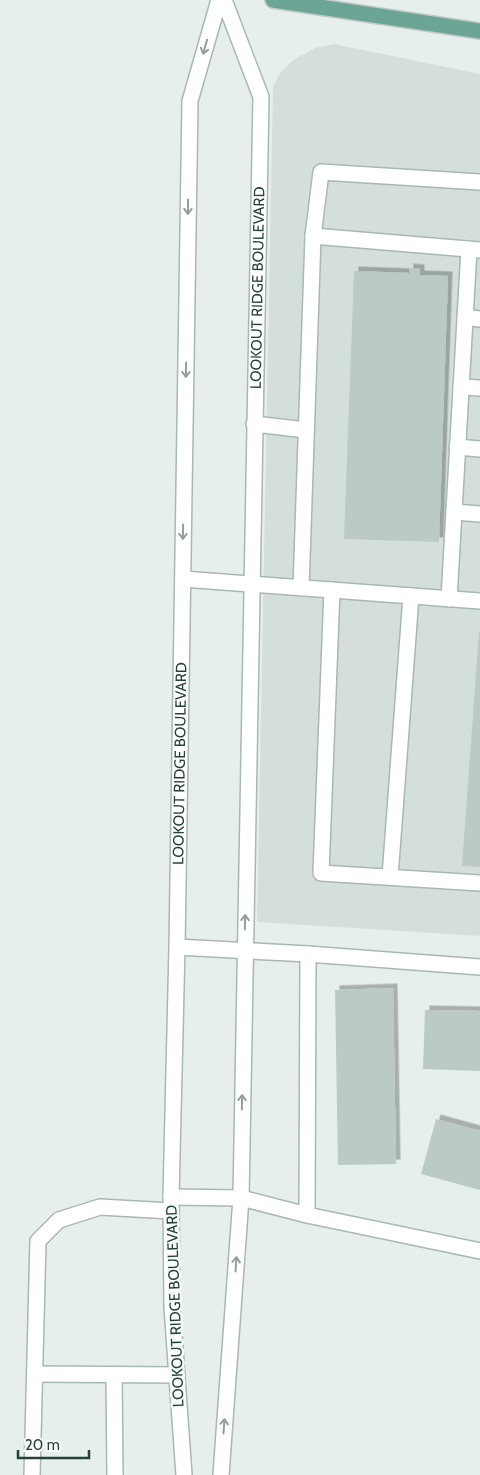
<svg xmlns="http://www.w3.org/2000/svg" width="480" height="1475" viewBox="0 0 480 1475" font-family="Cabin,sans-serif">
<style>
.built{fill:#d4dfda}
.building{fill:#bbcac4;filter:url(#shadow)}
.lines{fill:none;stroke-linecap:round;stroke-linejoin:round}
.minor-casing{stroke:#a8b8b2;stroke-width:18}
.major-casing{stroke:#c2cac8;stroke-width:18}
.minor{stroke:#fff;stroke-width:15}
.major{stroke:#6aa596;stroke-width:15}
.oneway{stroke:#92a09c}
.labels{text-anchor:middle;stroke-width:5;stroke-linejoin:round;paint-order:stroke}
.street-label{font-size:15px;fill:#24423a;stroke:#f7fbf9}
</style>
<defs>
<filter id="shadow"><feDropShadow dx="4.5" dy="-4.5" stdDeviation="0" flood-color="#0004"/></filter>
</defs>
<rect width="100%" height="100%" fill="#e6efeb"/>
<path class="built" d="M334 44 480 74V936L257 922 273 86 281 72 292 61 315 48Z"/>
<path class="building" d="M409 268 420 269V275L448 276 439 542 344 539 354 271 409 273Z
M479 632H480V867L462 866Z
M393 988 396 1164 338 1165 335 990Z
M425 1010 480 1011V1071L423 1069Z
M436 1119 480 1131V1190L421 1174Z"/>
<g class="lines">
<defs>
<g id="minor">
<path d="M313 236 480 250"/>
<path d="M465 317 480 319"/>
<path d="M461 387 480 388"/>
<path d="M254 424 306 430"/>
<path d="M457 447 480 449"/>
<path d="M454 512 480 514"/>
<path d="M183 579 480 601"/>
<path d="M301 588 313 236 321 172 480 182"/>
<path d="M332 590 321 873 480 883"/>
<path d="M449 599 469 249"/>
<path d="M390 877 411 596"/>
<path d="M177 947 308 954 480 967"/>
<path d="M171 1197 241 1198 307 1215 480 1251"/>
<path d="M307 1215 308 954"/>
<path d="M35 1374 177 1375"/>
<path d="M114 1375 115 1475"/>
<path d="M32 1475 38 1241 59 1220 100 1207 171 1211"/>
<path id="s1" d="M184 1475 172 1307 171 1197 177 947 190 101 219 0"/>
<path id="s2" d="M221 1475 241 1198 261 97 224 0"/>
</g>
<path id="major" d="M273 0 480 31"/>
</defs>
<use href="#minor" class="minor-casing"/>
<use href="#major" class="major-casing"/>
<use href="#minor" class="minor"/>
<use href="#major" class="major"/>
</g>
<defs><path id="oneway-shaft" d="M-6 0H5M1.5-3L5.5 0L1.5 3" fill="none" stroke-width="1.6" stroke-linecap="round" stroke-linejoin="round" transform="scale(1.25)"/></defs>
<g class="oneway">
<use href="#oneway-shaft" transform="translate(205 47) rotate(106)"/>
<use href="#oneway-shaft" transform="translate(188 207) rotate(91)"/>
<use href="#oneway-shaft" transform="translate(186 370) rotate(91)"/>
<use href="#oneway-shaft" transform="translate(183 532) rotate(91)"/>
<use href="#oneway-shaft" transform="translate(245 922) rotate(-89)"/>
<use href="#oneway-shaft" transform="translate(242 1102) rotate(-89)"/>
<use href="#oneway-shaft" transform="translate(236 1264) rotate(-86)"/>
<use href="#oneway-shaft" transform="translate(224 1426) rotate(-86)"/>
</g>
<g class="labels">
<g class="street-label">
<text dy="5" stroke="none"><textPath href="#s2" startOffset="1188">LOOKOUT RIDGE BOULEVARD</textPath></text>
<text dy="5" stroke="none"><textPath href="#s1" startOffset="712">LOOKOUT RIDGE BOULEVARD</textPath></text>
<text transform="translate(175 1306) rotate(-92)" y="5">LOOKOUT RIDGE BOULEVARD</text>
</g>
</g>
<path d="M18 1450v8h71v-8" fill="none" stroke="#24423a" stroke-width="2.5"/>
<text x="25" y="1450" font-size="15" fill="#24423a" stroke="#f7fbf9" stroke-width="4" paint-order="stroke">20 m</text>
</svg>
